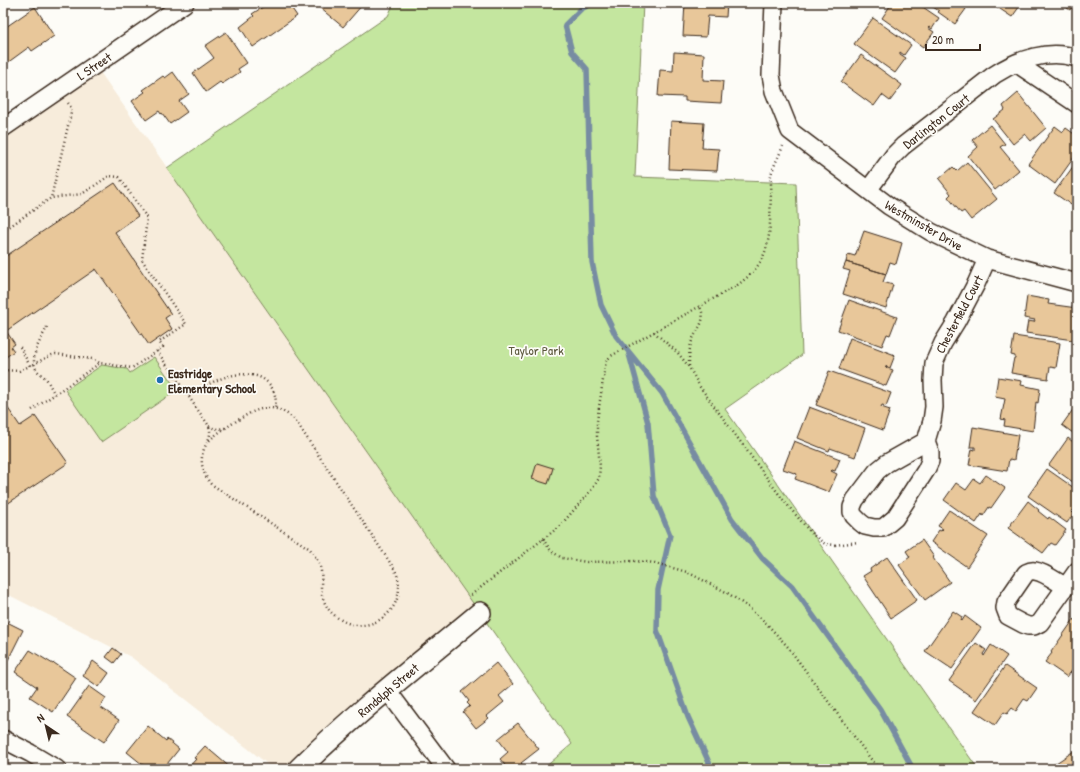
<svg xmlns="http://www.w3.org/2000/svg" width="1080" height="772" viewBox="0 0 1080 772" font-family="'Patrick Hand',sans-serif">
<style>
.built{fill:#f7ecdb}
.green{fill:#c4e69f;stroke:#80885e}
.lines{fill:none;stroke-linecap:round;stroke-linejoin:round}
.stream{stroke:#778ca2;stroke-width:5.5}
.building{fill:#e8c79a;stroke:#3b2a1e}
.minor-casing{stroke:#3b2a1e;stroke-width:20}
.tertiary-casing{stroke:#3b2a1e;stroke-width:24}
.path{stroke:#3b2a1e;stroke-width:2.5;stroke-dasharray:1 3;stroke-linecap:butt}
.minor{stroke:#fdfcf7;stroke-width:17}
.tertiary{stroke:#fdfcf7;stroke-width:21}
.poi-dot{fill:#1f6fb2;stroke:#fdfcf7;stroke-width:1.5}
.labels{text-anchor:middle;stroke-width:3.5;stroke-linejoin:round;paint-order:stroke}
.street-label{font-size:13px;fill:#3b2a1e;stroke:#fdfcf7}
.park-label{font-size:13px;fill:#5d593e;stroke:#fdfcf7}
.poi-label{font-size:13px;font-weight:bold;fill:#3b2a1e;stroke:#fdfcf7;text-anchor:start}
</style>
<rect width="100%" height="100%" fill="#fdfcf7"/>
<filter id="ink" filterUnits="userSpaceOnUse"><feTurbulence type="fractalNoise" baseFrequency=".025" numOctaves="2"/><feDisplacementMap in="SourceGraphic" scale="8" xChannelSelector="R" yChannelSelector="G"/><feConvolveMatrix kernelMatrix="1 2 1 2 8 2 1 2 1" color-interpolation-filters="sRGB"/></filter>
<g filter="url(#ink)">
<path class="built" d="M95 65 480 613 299 769H274L131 657 3 592V128Z"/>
<path class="green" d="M394 3H643L635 177 796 183 802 355 725 409 978 769H543L572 744 167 168 388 16Z
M154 357 177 390 101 442 65 390 102 365 127 369 130 373Z"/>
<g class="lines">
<path class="stream" d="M593 3 581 9 565 25 572 52 587 69 592 262 601 305 616 336 662 393 732 519 763 559 792 586 880 709 913 769
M629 354 648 423 654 496 670 535 658 590 657 630 688 717 712 769"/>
</g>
<path class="building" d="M97 3H106L100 7Z
M269 3H288L297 16 253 47 240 27 254 16 252 14Z
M314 3H362L363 4 343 27Z
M685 3H727L726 17 708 16 706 37 683 36Z
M892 3H917L939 18 932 29 929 27 928 28 934 32 923 47 882 18Z
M925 3H965L961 5 966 9 955 24 938 12 939 11 930 5 928 6Z
M991 3H1022L1012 17Z
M1060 3H1077V10L1074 8 1075 7 1073 5 1070 10Z
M35 7 54 36 32 51 29 47 3 66V29Z
M873 18 911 45 904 55 900 52V54L906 58 895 73 854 44Z
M226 32 247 63 238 69 240 72 222 84 220 82 206 92 193 73 214 58 205 46Z
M674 52 704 54 703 80 723 81 721 103 685 101V97L658 96 660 70 673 71Z
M861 55 902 85 890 101 882 95 874 106 841 82Z
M173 72 189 94 179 101 187 112 170 124 162 113 161 114 159 111 146 120 132 101 145 92 143 90 163 76 165 78Z
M1018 93 1046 128 1031 141 1025 134 1013 144 993 119 1005 110 1003 106Z
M671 121 704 123 702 148 719 149 717 171 669 169Z
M990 125 1005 144 1000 147 1019 170 995 190 968 156 978 147 972 140Z
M1055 126 1063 132 1066 128 1077 136V153L1055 184 1028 164Z
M1077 161V209L1054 193Z
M967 162 997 199 971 220 964 211 961 213 948 197 951 194 939 179 953 167 957 171Z
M115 183 138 216 115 232 171 314 165 318 172 329 149 345 96 269 6 331 15 344 11 347 14 351 6 357 3 353V258Z
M864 231 902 243 896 264 890 262 886 274 846 262 848 254 855 256Z
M846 262 886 274 883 282 893 285 886 308 843 294 850 271 843 269Z
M1027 296 1049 300 1048 304 1077 308 1073 340 1026 333 1028 321 1034 322 1035 320 1024 318Z
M849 300 897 317 890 335 887 334 882 346 838 330Z
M1014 336 1060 343 1056 368 1050 367 1048 379 1011 373 1014 358H1015V356L1011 355Z
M850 338 895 355 890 368 885 366V367L893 370 886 386 839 369Z
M829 371 891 393 886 406 882 405 881 407 890 410 883 430 816 405Z
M998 377 1022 381 1021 385 1040 389 1038 403 1036 402 1033 431 1004 426 1005 420 1001 419 1005 399 995 397Z
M3 401 20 426 35 416 68 463 4 506 3 504Z
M1077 404V436L1062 425Z
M809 407 865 428 855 457 830 448 829 451 797 438Z
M973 427 1018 435 1014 460 1009 459 1007 471 969 465 972 449 975 450V447H970Z
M1068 438 1077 445V485L1049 465Z
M794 441 840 459 835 471 832 470 831 471 837 474 829 492 795 479 797 474 783 469Z
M537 463 553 468 548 484 532 479Z
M1047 469 1077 490V514L1072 510 1071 512 1074 513 1067 523 1028 496Z
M986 475 1005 488 991 508 989 507 983 516 982 514 976 523 944 500 956 483 966 490 974 479 980 483Z
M1028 501 1039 510 1038 511 1048 519 1049 517 1066 530 1055 545 1051 543 1043 553 1008 528Z
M949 510 988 536 967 567 931 542 939 530 941 531 943 529 938 526Z
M922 540 934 557 933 558 950 582 925 600 899 565 910 557 906 551Z
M887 557 917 600 891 618 863 576 871 571 870 569Z
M953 611 962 617 961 620 962 621 965 616 981 628 952 669 925 651Z
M1074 619 1077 621V670L1074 668 1067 677 1045 662 1052 653 1051 652Z
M3 620 23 630 3 670Z
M976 643 986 650 983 654 984 656 991 645 1007 656 976 700 949 681Z
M113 648 121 654 114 663 106 657Z
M30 650 53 664 54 663 76 678 53 712 30 697 37 687 15 672Z
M93 661 109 673 99 687 83 676Z
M496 663 513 684 499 696 504 702 487 716 489 718 476 728 463 712 470 706 467 703 469 701 462 692Z
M1005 666 1037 688 1028 701 1024 699 1016 711 1012 708 1007 714 1004 712 995 725 974 711Z
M89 686 106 698 100 707 119 720 104 742 67 717Z
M518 723 539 749 521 763 523 765 518 769H508L500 759 508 752 498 739Z
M148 726 166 741 167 739 179 749 163 769H148L127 752Z
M205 746 232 769H187L196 759 194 758Z
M1077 749V769H1047Z"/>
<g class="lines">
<defs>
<path id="minor" d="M774 3 771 75 774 91 790 131 889 206 931 232 987 259 1077 283
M1016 63 1077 104
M3 128 95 65 185 3
M868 190 894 155 903 146 994 75C1018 59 1049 49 1077 58
M926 441 887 463 877 471 855 500 852 507V512L854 516 860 522 865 526 874 528H883L895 518 926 470 930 461V452L926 441 932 421 934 407 933 380 934 363 943 343 956 322 976 284 987 259
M1066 587C1057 582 1044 572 1035 571 1031 570 1028 572 1026 573L1006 602 1005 608 1008 616 1023 624 1028 626H1034L1040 623 1077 571
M387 690 446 769
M3 739 30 753 57 769"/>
<path id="tertiary" d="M299 769C355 713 419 664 480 613"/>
</defs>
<use href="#minor" class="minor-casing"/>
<use href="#tertiary" class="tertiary-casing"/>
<path class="path" d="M3 231 51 198 72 109 68 103
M47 327C42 338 29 356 36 369 39 374 44 376 47 380 50 385 52 390 55 394
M654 332 678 353 689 367 700 387 784 501 812 534 825 544 835 545 858 542
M20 347 30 366
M157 351 209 426C212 436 208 440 204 449 199 462 203 474 211 484L310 549C315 556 320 563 321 571 322 577 321 582 321 587 321 597 326 608 333 614 366 644 413 608 395 570L295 420C271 398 254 410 230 425 223 430 214 435 208 442
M689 366C689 359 689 351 691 344 695 329 708 323 700 307
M3 370 19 371 52 355 56 354 92 359 100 363
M189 396C208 384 228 371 252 375 259 376 265 379 270 385 275 392 277 400 275 408
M32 410 100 363 132 368 163 347 159 342 186 324 142 260 147 218 119 177 109 176 82 194 51 198
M209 426 215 429 225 428
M543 539 551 551 562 558 587 562 637 561 655 563 687 572 726 592 748 607 766 623 788 647 870 758 880 769
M471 595 560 526 593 488 599 478 600 466 597 436V421L605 366 607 360 611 356 736 286C774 260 769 235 771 193 772 188 770 180 771 175 773 167 780 154 783 146"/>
<use href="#minor" class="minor"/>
<use href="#tertiary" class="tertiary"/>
</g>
</g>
<circle class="poi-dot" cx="160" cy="380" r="4"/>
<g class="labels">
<g class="street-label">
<text transform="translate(94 66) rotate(-34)" y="5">L Street</text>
<text transform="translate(936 121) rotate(-38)" y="5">Darlington Court</text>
<text transform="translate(924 225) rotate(30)" y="5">Westminster Drive</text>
<text transform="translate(959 314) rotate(-62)" y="5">Chesterfield Court</text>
<text transform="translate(388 690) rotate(-40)" y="5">Randolph Street</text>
</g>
<g class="park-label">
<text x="536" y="355">Taylor Park</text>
</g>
<g class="poi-label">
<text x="168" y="378">Eastridge<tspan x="168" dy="15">Elementary School</tspan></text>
</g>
</g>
<rect width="1080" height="772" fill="none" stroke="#fdfcf7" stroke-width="16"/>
<rect x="8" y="8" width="1064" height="756" fill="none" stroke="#3b2a1e" stroke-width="1.5" filter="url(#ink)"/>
<g transform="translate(46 726) rotate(325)" stroke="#fdfcf7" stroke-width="3" paint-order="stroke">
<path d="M0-3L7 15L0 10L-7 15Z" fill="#3b2a1e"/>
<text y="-6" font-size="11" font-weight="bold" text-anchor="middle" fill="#3b2a1e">N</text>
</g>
<path d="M926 44v6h54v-6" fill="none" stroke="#3b2a1e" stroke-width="2"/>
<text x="932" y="44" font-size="12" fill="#3b2a1e" stroke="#fdfcf7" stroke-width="3" paint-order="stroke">20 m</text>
</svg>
